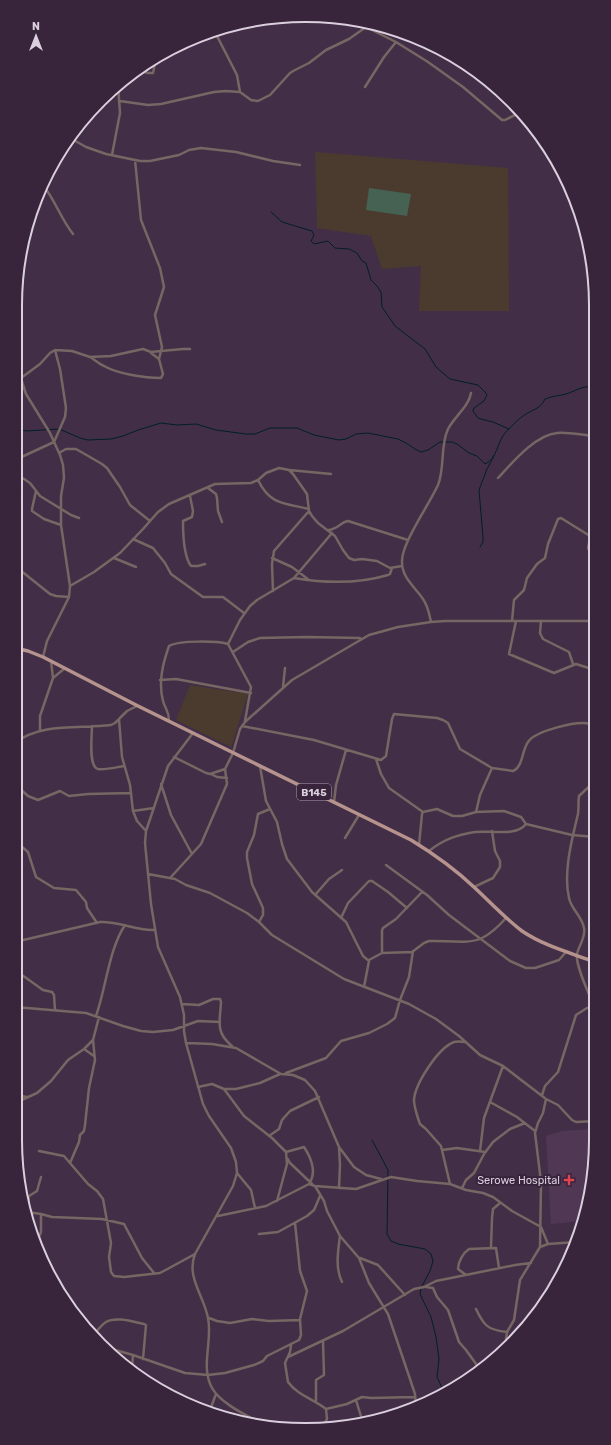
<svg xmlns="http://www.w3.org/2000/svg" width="611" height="1445" viewBox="0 0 611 1445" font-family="Rubik,sans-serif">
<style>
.built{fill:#503855}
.education{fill:#4a3b2e}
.green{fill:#466253}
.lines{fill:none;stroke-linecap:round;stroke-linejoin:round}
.stream{stroke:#001f26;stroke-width:1}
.street{stroke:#776663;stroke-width:2.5}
.primary{stroke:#b6938d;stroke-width:3.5}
.health-dot{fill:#e0444e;stroke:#38253c;stroke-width:1.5}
.labels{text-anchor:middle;stroke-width:4;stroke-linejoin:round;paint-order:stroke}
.shield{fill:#38253c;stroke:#aa9cad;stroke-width:1}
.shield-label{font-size:10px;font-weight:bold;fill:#dbcfde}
.poi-label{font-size:11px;fill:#dbcfde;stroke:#38253c;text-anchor:end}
.rim{fill:none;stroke:#dbcfde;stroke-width:2}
</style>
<rect width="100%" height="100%" fill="#422f47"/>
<path class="built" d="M595 1129 596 1130V1140L583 1221 551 1224 546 1136 562 1131Z"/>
<path class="education" d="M315 152 508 168 509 311H419L421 266 382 269 371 236 317 228Z
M190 685 248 694 231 747 176 720Z"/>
<path class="green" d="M369 188 411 194 407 216 366 210Z"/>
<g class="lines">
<path class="stream" d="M271 212 282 222 312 231 314 235 311 241 314 244 328 241 335 248 349 249 357 253 362 261 366 263 371 280 377 286 381 292 382 307 395 326 425 349 436 367 450 379 478 385 485 392 487 395 484 401 474 408 473 411 478 418 481 419 493 422 509 429
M15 428 26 431 59 429 80 438 88 440 111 439 123 436 138 430 161 423 177 425 196 424 216 430 246 434H255L270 428H297L314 435 339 440 346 439 356 434 368 433 398 439 406 443 415 449 421 452 428 450 440 442H452L457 444 469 453 477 456 485 464C497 459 497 443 505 433 510 428 517 420 523 416 532 409 540 410 545 399 552 396 559 396 566 394 576 391 584 384 594 388
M480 547 483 542V537L479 490 487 469 494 456
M372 1140 388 1170 387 1234 391 1241 398 1244 425 1249 431 1254 433 1261 430 1271 422 1286
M421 1289 420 1294 431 1317 436 1337 439 1359 437 1377 445 1394"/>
<path class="street" d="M357 21 366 27 396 42 428 62 463 87 502 120H505L521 112
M213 32 217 36 237 75 240 92
M181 43H188L195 38
M160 56 165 52
M137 70 148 73H153L156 58
M365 87 384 57 396 42
M120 101 148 105 161 104 214 92 226 91 240 92 251 100 258 101 270 95 290 73 295 70 309 63 326 50 349 39 366 27
M70 138 86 147 106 154 140 161H150L179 155 189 150 201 148 236 152 273 161 300 165
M112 155 120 113 118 85
M43 185C55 200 61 219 73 234
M90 357C95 360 99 364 104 366 118 374 145 378 161 378L163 374 159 359 151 353
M159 359 161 351 183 349H190
M15 360 26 394 50 433 60 455 63 465 64 478 61 496V525L70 586 69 597 47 641 43 657
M21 378 40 364 50 353 55 350 72 351 90 357 111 356 143 349 151 352 161 351 162 347 155 315 164 287 160 268 141 220 135 160
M59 453 66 449H76L102 464 107 468 120 487 130 505 150 521
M15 460 54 442 65 417 66 408 60 369 55 350
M289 470 331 474
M15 473 30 483 40 496 71 515 79 518
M498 478C512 463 535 435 557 433 568 432 582 435 594 436
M258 480C270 505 284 503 309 509
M208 488 216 494 217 498 218 511 222 522
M36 491 32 509V511L44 519 61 525
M190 496 193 511 192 517 183 521C183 533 184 557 191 566H198L205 564
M329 530C338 529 341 522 348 521L408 540
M133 539 153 548 165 563 171 574 203 597H223L244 613
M114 558 136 567
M272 558 292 567 309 580
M15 566 50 594 56 596 69 597
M294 578C324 583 358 584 388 575L390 574 392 568
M70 586 94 572 120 553 143 529 158 512 169 504 215 484 251 483 258 480 266 473 279 468 289 470 293 474 307 494 309 511 312 516 318 523 335 536 343 550 349 558 354 560 362 559 377 561 390 568 402 566
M273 591 272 564 274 551 309 511
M512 621 514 600 524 590 527 578 537 564 545 558 548 544 558 519 561 518 590 536V538L588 548 589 550H594
M516 621 509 654 554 673 576 664 595 670
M541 621 540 633 543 639 569 652 573 664
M431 622C429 613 428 606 423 599 415 587 402 578 402 562 401 544 429 505 438 485 445 468 440 446 448 429 455 416 469 406 471 393
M228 644 240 620 250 606 257 600 294 578 332 533
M233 652 248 642 260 638 306 637 360 638
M51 661 53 678
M160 680 176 679 251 693
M283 687 285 668
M119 719 122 757 130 785 133 811 137 821 146 831
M169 721C169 710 165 709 163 701 158 682 163 663 169 646 179 640 217 641 228 644L251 687 245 721
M92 726C92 735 88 767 98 769 106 770 117 767 124 766
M242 726 314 740 381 760 386 756 392 719 394 714 437 718 443 720 448 723 460 749 492 768 513 771C523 767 522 750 528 742 535 731 578 720 590 724L595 730
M592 726 595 722
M40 731V716L53 678 65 668
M193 733 168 766 146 831 145 843 151 904 158 947 180 997 184 1015V1031L186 1043 203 1104 209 1116 231 1148 236 1162 237 1173 233 1186 195 1254C186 1277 204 1296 208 1318 213 1341 200 1366 212 1388 221 1404 248 1416 264 1425
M15 743C41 722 80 729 111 725L115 723 127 711 137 706
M174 757 206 773 210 774 225 769
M376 759 381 774 389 788 423 812
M260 766 266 801 277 822 282 844 287 859 312 892 346 922 363 956 369 961 364 987
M211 774 217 777 227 778
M595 781 579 796C578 802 579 808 578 814 572 839 563 872 569 898 571 909 582 916 584 928 586 937 579 945 577 954 575 966 591 998 596 1011
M161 784 171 815 192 854
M15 788H19L28 796 38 800 60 791 69 796 88 794 131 793
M334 802 336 785 346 750
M133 811 154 808
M476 812 480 795 492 768
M345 838 359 815
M15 841 28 852 36 877 54 888 76 890 86 902 87 908 97 923
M419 845 422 814 423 812 437 809 453 816H462L476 812 504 811 521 817 526 824 572 835 595 837
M429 851C444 839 457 835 475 832 491 830 516 837 526 824
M386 865 427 895 449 915 510 961 526 968H535L559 960 566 952
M148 874 175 879 186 885 210 893 247 913 259 922 272 935 344 979 409 1004 436 1019 459 1036 480 1055 503 1066 546 1099 558 1105 572 1120 576 1122 596 1121
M171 877 201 844 227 784 225 769 233 753 240 729 245 722 292 680 369 635 398 627 431 622 445 621H595
M474 887 493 878 500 867V861L495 851 492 831
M315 895 329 879 342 870
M341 918 348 903 369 881H372L388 892 407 908
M259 922 263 915V908L252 884 247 858V852L254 835 258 814 270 809
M15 942 100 922C119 921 136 931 154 930
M382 953 412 952 424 943 429 941C444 940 468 945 482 938 492 933 499 926 506 918
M369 960 382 953V930L383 928 396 919 422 892
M15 970 43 990 52 992 54 995 55 1010
M182 1004 199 1005 213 999H220L221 1002C220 1022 215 1032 232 1046
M15 1007 86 1013 123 1026 141 1031 153 1032 173 1030 198 1021 220 1022
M96 1016C106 988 109 949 125 925
M187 1043 212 1044 236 1048 281 1074 293 1075 305 1080 315 1091 339 1147 354 1167 366 1175 381 1179
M84 1049 94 1056
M286 1073 326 1058 341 1041 369 1033 387 1024 395 1018 400 1000 409 977 413 951
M198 1087 212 1084 224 1089H236L260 1083 280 1074
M224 1089 244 1116 272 1138 286 1152 304 1147C310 1156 317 1171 310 1182L312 1184
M15 1095 27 1097
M542 1095 545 1086 558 1072 576 1015 587 1008 595 1007
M490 1102 517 1117 535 1131
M15 1103 37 1093 51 1081 68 1060 84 1049 93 1040 99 1017
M269 1136 279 1129 282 1120 290 1111 319 1097
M339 1147 340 1165 339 1188
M442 1150 457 1148 485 1152
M39 1151 64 1156 88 1184 97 1191 103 1199 111 1243 109 1257 111 1272 114 1276 124 1277 160 1273 195 1254
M480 1151 484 1118 503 1066
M287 1158 290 1163 310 1182
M70 1163 79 1142 80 1135 84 1131 85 1125 89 1088 95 1060 93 1040
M237 1173 251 1190 255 1208
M450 1184 441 1146 426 1129 420 1124C418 1119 414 1106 414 1100 415 1084 438 1048 454 1042 458 1041 462 1042 466 1042
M315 1186 324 1201 327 1211 340 1236 359 1258 369 1283 388 1314 411 1382 415 1394 416 1407
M462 1188 466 1180 474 1173 484 1154 493 1142 510 1129 525 1123
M277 1201 287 1164 286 1152
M27 1212 41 1214V1232L36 1244
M27 1212 29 1196 37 1191 41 1177
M41 1214 52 1217 102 1219 124 1224 142 1258 154 1273
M218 1216 266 1206 309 1184 315 1186 356 1189 391 1177 417 1181 450 1184 466 1190 483 1193 493 1197 512 1211 541 1227 548 1244
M259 1234 278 1232 307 1216 314 1210 320 1196
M340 1236C338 1251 335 1268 342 1282
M491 1247 492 1218 493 1209 500 1203
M540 1247 548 1244 576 1242
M360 1258 378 1265 405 1295
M466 1275 458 1269C458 1262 463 1253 469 1249L496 1248 499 1268
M426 1287 433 1288 437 1297 448 1310 459 1342 466 1350 479 1368
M476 1309C484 1326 488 1330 507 1332
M209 1318 217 1321 230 1323 252 1319 269 1321 300 1320
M93 1336C97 1331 101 1325 106 1322 116 1316 134 1322 144 1324L146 1325 143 1359
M291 1345 290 1352 285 1363 288 1382C297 1395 314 1399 326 1409L327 1419 323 1427
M505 1347 507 1332 514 1320 520 1280 540 1247 541 1182 535 1133 538 1123 543 1113 546 1099
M108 1348 133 1355 185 1373 208 1375 225 1373 254 1365 263 1361 267 1356 299 1340 301 1335 300 1319 307 1291 300 1271 295 1223
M288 1357 343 1331 414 1289 424 1287 436 1281 515 1265 531 1263
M132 1368 133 1355
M356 1400 363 1423
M316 1401V1380L324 1375 323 1341
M326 1409 347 1404 362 1397 371 1398 415 1397
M210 1410 216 1394"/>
<path class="primary" d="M15 648 28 651 43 657 138 706 411 840C434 854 455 869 475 888 490 902 505 918 522 931 544 946 571 953 595 962"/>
</g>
<path class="health-dot" d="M567 1174h4v4h4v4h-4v4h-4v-4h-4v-4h4z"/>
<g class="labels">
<rect class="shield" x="297" y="784" width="34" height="16" rx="3"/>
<g class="shield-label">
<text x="314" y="796">B145</text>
</g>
<g class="poi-label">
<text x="560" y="1184">Serowe Hospital</text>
</g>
</g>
<path d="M0 0H611V1445H0ZM305 22H306A283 283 0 0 1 589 305V1140A283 283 0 0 1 306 1423H305A283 283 0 0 1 22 1140V305A283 283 0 0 1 305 22Z" fill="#38253c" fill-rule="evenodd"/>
<path class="rim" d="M305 22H306A283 283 0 0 1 589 305V1140A283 283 0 0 1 306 1423H305A283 283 0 0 1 22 1140V305A283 283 0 0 1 305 22Z"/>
<g transform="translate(36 36)" stroke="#38253c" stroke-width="3" paint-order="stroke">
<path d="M0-3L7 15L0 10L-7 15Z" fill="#dbcfde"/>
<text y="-6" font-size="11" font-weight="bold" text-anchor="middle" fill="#dbcfde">N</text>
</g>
</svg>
